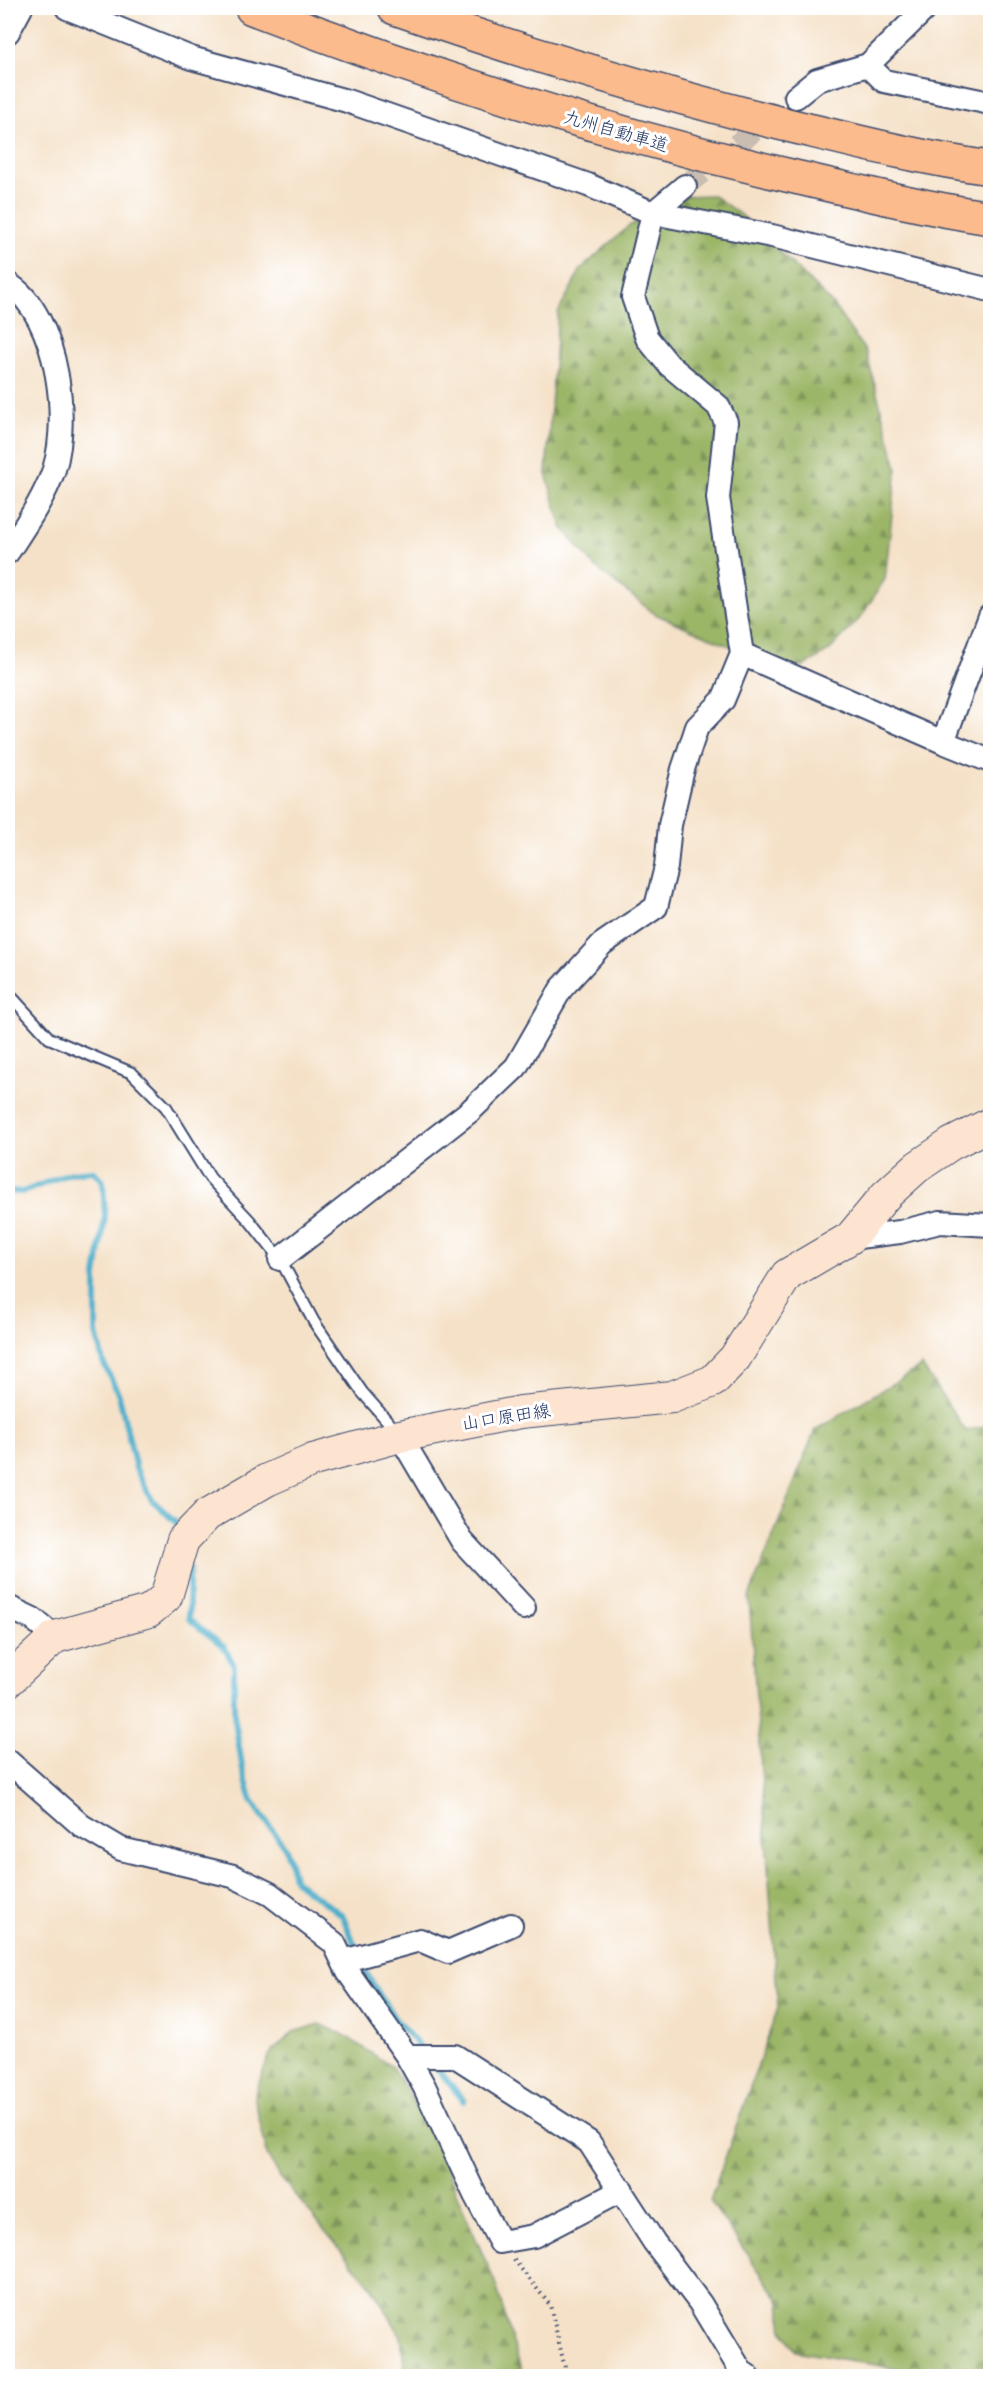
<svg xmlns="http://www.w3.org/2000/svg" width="998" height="2384" viewBox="0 0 998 2384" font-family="'Comic Neue','Klee One',sans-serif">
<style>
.forest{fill:url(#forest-firs);stroke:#5c7262;stroke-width:1.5}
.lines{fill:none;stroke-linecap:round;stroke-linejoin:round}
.stream{stroke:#4baeca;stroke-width:6}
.street-tunnel{stroke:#c9bdb2;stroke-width:22;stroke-dasharray:22 11;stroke-linecap:butt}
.lane-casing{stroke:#3c4a6e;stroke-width:14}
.street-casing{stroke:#3c4a6e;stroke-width:26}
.secondary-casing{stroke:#3c4a6e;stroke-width:34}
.highway-casing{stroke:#3c4a6e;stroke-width:36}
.path{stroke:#3c4a6e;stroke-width:4;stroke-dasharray:1.5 4.5;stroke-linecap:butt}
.lane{stroke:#fff;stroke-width:10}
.street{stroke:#fff;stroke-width:22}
.secondary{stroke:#fde4d1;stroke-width:32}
.highway{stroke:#fbbb8d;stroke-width:33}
.labels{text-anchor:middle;stroke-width:6;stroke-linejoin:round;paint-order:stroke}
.street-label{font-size:18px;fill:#1b2f5e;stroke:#fff}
</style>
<defs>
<pattern id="forest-firs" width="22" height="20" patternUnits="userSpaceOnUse" patternTransform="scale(1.5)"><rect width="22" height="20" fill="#9cb667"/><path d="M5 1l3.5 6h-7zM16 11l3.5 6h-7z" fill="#7e9458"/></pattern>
</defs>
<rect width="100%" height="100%" fill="#fff"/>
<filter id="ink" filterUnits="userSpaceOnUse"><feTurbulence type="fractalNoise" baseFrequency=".0167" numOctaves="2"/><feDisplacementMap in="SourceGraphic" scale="12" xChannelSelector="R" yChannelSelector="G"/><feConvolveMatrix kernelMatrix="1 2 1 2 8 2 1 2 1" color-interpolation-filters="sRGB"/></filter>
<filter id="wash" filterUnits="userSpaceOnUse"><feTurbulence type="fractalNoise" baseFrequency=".008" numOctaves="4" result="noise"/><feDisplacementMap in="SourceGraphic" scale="24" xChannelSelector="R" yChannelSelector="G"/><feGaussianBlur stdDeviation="1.35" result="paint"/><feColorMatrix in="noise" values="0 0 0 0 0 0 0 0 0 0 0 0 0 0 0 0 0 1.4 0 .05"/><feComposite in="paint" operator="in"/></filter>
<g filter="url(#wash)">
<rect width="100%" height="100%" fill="#f5e1c7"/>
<path class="forest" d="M713 195 745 218 831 302 866 352 897 468 885 579 861 617 829 651 804 666 779 667 655 614 595 567 562 527 546 474 558 313 581 269 629 226 681 196Z
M922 1366 966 1431 987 1426 990 1427V2376H937L796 2351 783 2331 780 2301 710 2201 778 2008 749 1597 815 1430Z
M320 2024 344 2035 392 2067 439 2142 458 2198 495 2282 523 2376H405L401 2336 371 2286 280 2177 267 2154 254 2096 270 2054 293 2032Z"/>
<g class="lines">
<path class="stream" d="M8 1191 23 1192 70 1173 93 1171 103 1181 105 1217 96 1276V1333L103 1362 119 1395 136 1469 152 1500 179 1525 180 1529
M189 1568V1619L224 1647 234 1665V1715L243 1771 252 1801 286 1849 295 1881 342 1915 369 1978 395 2019 422 2050
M432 2062 464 2101"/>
</g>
</g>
<g filter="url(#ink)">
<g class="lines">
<path class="street-tunnel" d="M685 186 796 97"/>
<defs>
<path id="lane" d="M8 993 49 1038 132 1073 166 1107 210 1178 250 1221 280 1259 314 1322 362 1392 397 1432"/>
<path id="street" d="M67 8 191 58 347 101 588 185 653 213 772 236 990 290
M8 32 21 8
M868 65 884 81 990 103
M796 97 817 80 868 65 926 8
M8 284C59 314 73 430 50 480 39 506 23 529 8 552
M742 654 943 742 990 761
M943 742 990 616
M850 1238 900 1232 940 1222 990 1225
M280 1259 470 1111 516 1067 561 989 602 944 656 907 666 867 670 825 683 769 697 727 723 700 742 654 718 498 726 422 718 406 669 365 647 338 633 297 653 213 685 186
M400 1436 462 1541 524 1608
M8 1607 33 1619 55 1637
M8 1761 82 1826 121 1849 233 1876 270 1894 334 1943 348 1972 407 2056 424 2086 475 2195 500 2242 534 2236 622 2190
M343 1961 420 1940 448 1952 511 1925
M407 2056H455L589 2142 654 2242 700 2303 741 2371 748 2376"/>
<path id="secondary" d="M8 1681 55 1637 149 1611 166 1597 183 1540 207 1515 267 1480 313 1460 400 1436 521 1412 672 1397 713 1381 735 1358 787 1275 850 1238 886 1195 917 1167 951 1144 990 1124"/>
<path id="highway" d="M252 8C429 77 610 134 795 177 859 192 925 208 990 218
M395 8C528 54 662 95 800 128 862 143 926 159 990 168"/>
</defs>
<use href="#lane" class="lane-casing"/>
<use href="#street" class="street-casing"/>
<use href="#secondary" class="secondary-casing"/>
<use href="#highway" class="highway-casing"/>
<path class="path" d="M514 2260 550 2305 565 2368 563 2376"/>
<use href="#lane" class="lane"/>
<use href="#street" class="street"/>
<use href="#secondary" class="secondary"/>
<use href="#highway" class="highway"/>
</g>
</g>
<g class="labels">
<g class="street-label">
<text transform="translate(616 131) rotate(16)" y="6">九州自動車道</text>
<text transform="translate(506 1417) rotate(-9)" y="6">山口原田線</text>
</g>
</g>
<rect width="998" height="2384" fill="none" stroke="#fff" stroke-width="30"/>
</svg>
